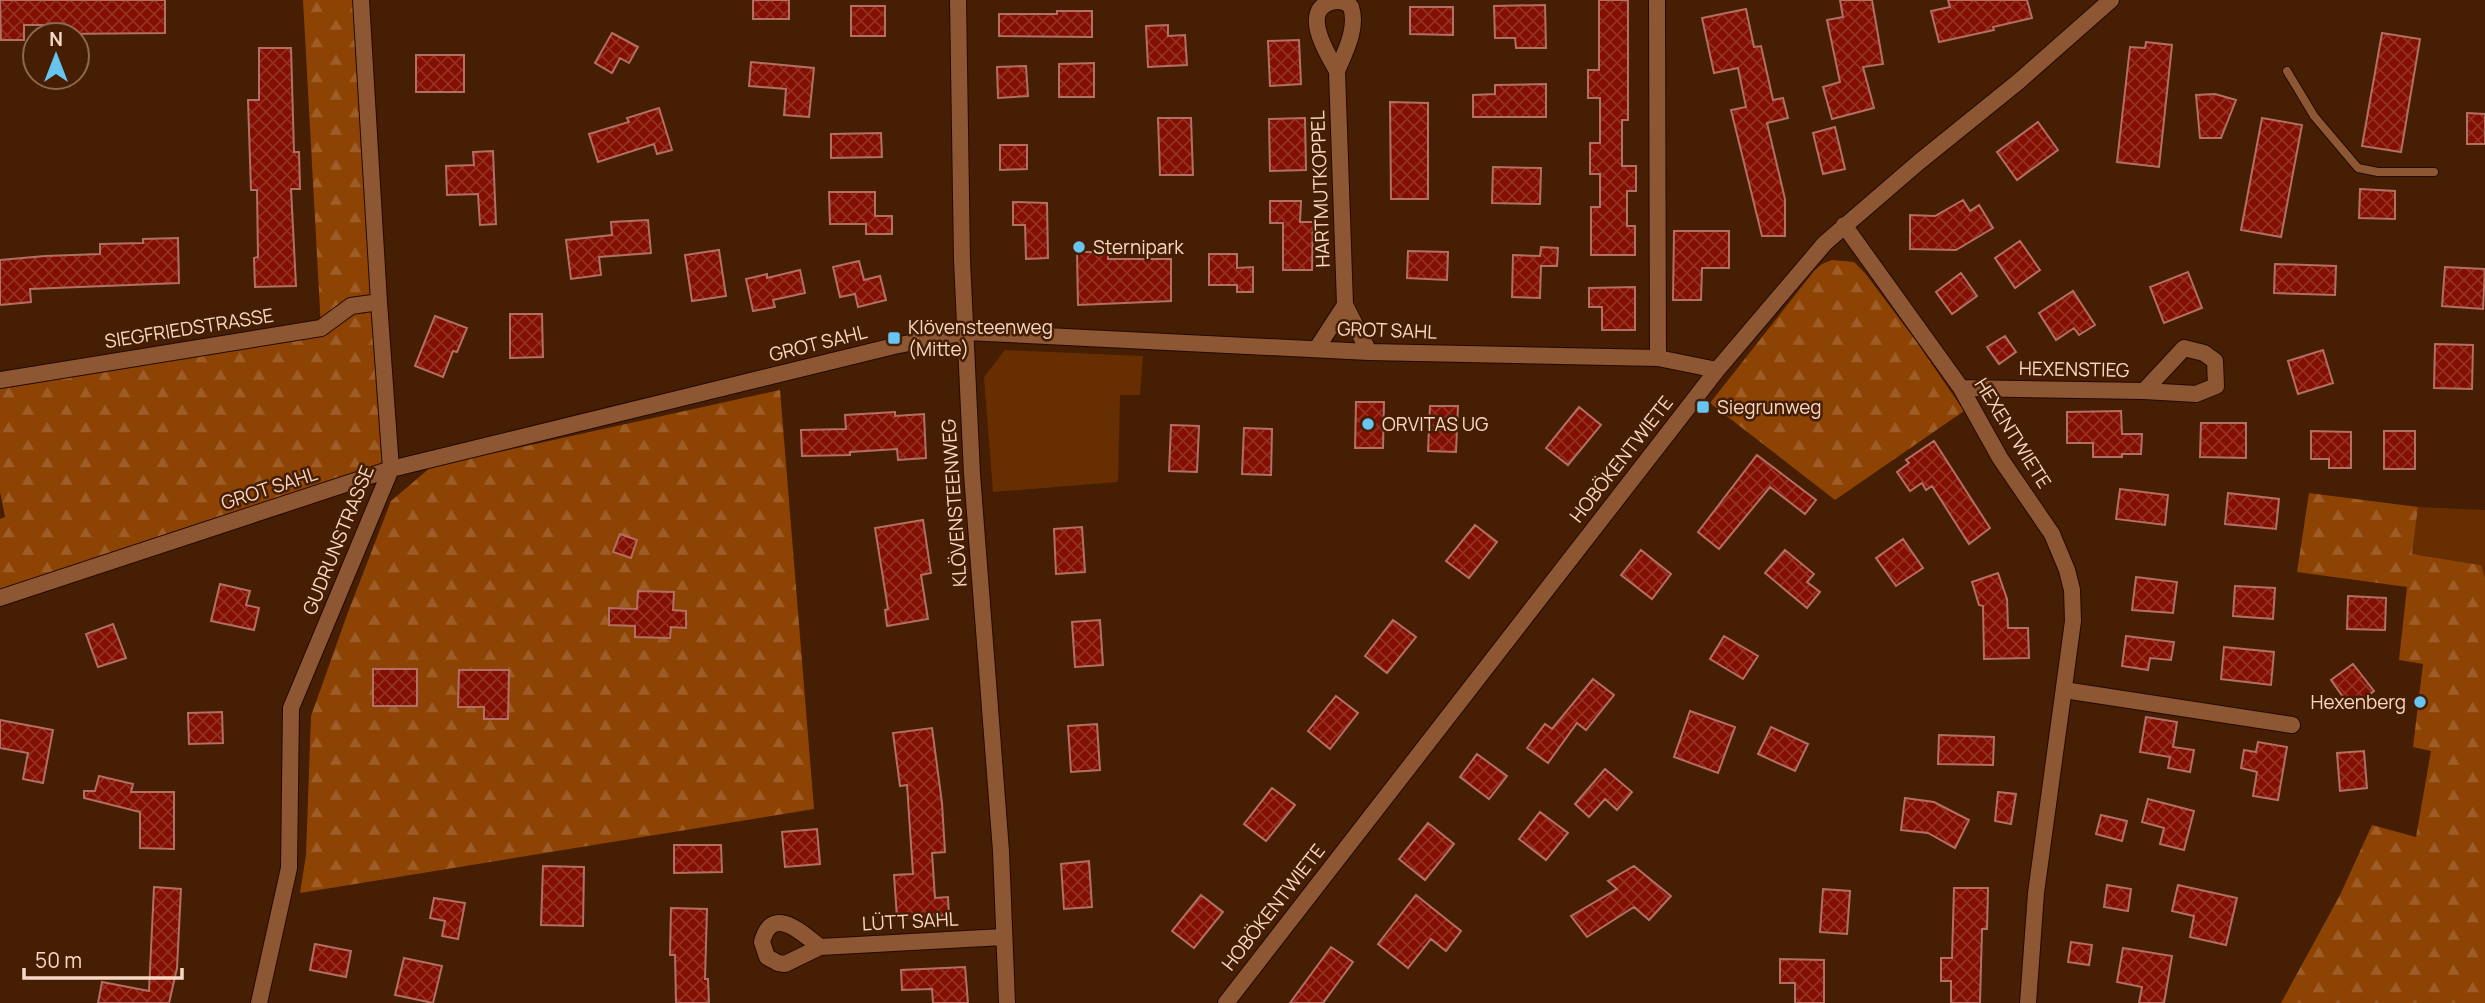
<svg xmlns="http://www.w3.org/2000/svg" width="2485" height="1003" viewBox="0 0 2485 1003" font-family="Manrope,sans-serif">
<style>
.grass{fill:#672e01}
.forest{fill:url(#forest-firs)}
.building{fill:url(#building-cross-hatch);stroke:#b26f63;stroke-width:2}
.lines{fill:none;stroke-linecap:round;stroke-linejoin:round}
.lane-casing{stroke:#240a00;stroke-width:10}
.street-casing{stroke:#240a00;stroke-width:18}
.lane{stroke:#8d5734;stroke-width:8}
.street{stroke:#8d5734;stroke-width:16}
.poi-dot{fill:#68c4f0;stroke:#451e03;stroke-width:2.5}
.labels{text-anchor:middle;stroke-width:5;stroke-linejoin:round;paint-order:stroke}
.street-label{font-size:19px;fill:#f8d8c5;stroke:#451e03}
.poi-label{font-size:19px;fill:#f8d8c5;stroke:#451e03;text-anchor:start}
</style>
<defs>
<pattern id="forest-firs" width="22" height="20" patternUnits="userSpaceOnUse" patternTransform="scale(1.75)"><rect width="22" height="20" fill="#8d4303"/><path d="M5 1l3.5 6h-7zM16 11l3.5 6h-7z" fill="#9e5d26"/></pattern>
<pattern id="building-cross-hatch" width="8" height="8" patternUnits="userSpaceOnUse" patternTransform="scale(1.75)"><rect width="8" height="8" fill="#820f00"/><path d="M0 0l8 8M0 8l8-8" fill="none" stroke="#943124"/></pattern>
</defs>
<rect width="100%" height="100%" fill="#451e03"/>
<path class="grass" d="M1005 350 1143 356 1140 395H1120L1118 482 993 492 984 377Z
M2418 507 2485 510V577L2481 565 2412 554Z"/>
<path class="forest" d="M303 0H361L391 469 0 598V519L5 517 0 492V380L321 328Z
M1832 260 1854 262 1865 273 1916 341 1964 411 1835 500 1710 403 1814 271 1822 264Z
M780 390 814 809 300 893 306 855 311 716 347 615 391 501 431 467Z
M2309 493 2418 507 2412 554 2481 565 2485 577V1003H2281L2340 895 2372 825 2416 837 2431 751 2413 747 2423 664 2399 660 2407 587 2297 572Z"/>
<path class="building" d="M0 0H165V33L61 34V25H24V40H1Z
M753 0H789V19H753Z
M1599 0H1628V120H1622V166H1636V191H1627V226H1635V255H1591V207H1600V174H1590V143H1600V98H1588V70H1599Z
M1840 0H1872L1883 64 1863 67 1874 108 1832 119 1823 87 1840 82 1827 20 1843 17Z
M1948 0H2027L2032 18 1993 27 1994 30 1939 42 1931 11 1950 7Z
M1545 5 1546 48H1516L1515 38H1495L1494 6Z
M851 6H885V36H851Z
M1410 7H1453V35L1410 34Z
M1746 9 1754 47 1761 46 1773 100 1783 98 1788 118 1767 123 1785 199V236H1762L1731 110 1746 107 1738 68 1714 73 1702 18Z
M1057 11H1092V37L999 36V14H1057Z
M1168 25V36L1185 35 1187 65 1148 67 1146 26Z
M612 33 638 47 629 63 620 58 612 73 595 63Z
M2382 33 2420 39 2401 152 2362 146Z
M1299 40 1301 84 1270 86 1268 41Z
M2146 42 2172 45 2159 167 2117 162 2130 47 2145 48Z
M259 48H291L294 152H299L300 189H291L296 286 255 287 254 258 258 257 257 190H251L248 100H259Z
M416 55H464V92H416Z
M751 62 814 68 809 117 784 115 786 89 749 86Z
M1094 63V97H1059V64Z
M1026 66 1028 96 998 98 997 67Z
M1546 84V117H1473V95L1495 94V85Z
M2215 94 2236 100 2221 138H2200L2196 95Z
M1390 102 1428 103V199H1391Z
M659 108 672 150 657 154 654 144 598 162 589 134 629 122 627 118Z
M2467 113 2485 114V144H2467Z
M1158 118H1191L1193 175H1160Z
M1305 118 1306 170 1270 171 1269 119Z
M2262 118 2302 125 2281 237 2241 230Z
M2038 122 2058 150 2017 180 1997 152Z
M1835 127 1845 169 1823 174 1813 133Z
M881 133 882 157 831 158V134Z
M1000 145H1027V169L1000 170Z
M493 151 496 224 480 225 478 194 447 195 446 166 474 165 473 152Z
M1493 167 1541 168 1540 204 1492 203Z
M2360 189 2395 191V219L2359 218Z
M829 192H875V216H892V234H866V224H830Z
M1963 200 1970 211 1979 205 1993 228 1956 250 1910 249V215L1935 216Z
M1270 201H1301L1300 222H1313L1312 270H1283V223H1270Z
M1013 202 1047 203 1048 258 1026 259 1025 225H1013Z
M648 220 651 253 599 257 601 275 571 279 566 240 612 235 611 222Z
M1674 231H1729V268H1702L1701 300H1673Z
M178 238 179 283 30 289 31 302 0 305V260L45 256 100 254V244L143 243V239Z
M2020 241 2040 270 2015 288 1995 258Z
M1541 247 1558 248 1557 266H1541L1540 298 1512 297 1513 255 1540 256Z
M719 250 726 296 692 301 685 255Z
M1408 251 1448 252 1447 280 1407 278Z
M1077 252H1108V259H1171V301L1078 305Z
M1209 254H1237V268L1253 267V292H1237V285H1209Z
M859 261 864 280 880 276 886 300 858 307 855 294 840 297 833 267Z
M2275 264 2336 266 2335 295 2274 293Z
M2445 267 2485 269 2483 309 2442 306Z
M800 270 805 293 773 300 775 307 753 311 746 279 767 274V278Z
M2188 272 2202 308 2164 323 2150 287Z
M1961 273 1977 296 1952 314 1936 292Z
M1635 287V330H1602V307H1589V288Z
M2073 291 2095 325 2079 335 2074 328 2056 340 2039 313Z
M510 314H542L543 357 510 358Z
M435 316 467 328 457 352 453 351 443 377 415 366Z
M2005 336 2016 352 1999 364 1987 347Z
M2435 344 2473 345 2472 389 2434 388Z
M2323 350 2333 383 2298 394 2288 361Z
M1356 402H1384L1383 448H1355Z
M1430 406H1458L1456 452 1428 451Z
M1579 407 1601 425 1568 465 1546 448Z
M2121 411 2122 434H2142L2141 454H2122V457H2093V443H2067V412Z
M895 412V416L924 414 926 458 898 460 897 449 850 452V455L802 456 801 430 846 429 845 415Z
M2201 423H2246V458L2200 457Z
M1171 425 1199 426 1197 472 1169 471Z
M1244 428 1272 429 1271 475 1242 474Z
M2311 431 2351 432V468H2329V459H2311Z
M2384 431H2415V469H2384Z
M1934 441 1990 528 1969 544 1932 486 1926 490 1922 483 1910 491 1897 472 1909 463 1906 460Z
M1757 455 1816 500 1805 514 1770 487 1719 549 1698 532Z
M2120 489 2168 495 2165 525 2116 519Z
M2228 493 2279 499 2276 529 2225 524Z
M923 520 931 573 921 575 928 619 887 626 885 610 888 609 875 528Z
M1475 525 1497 542 1469 578 1446 561Z
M1082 527 1085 572 1056 574 1054 529Z
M620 534 637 540 631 558 613 552Z
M1903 539 1923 568 1896 586 1876 558Z
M1641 550 1671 574 1652 599 1621 575Z
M1785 550 1814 574 1807 582 1820 592 1807 608 1765 573Z
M1998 573 2007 599 2008 628H2028L2029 658 1984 659 1983 606 1979 605 1972 582Z
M2136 577 2177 582 2173 613 2132 610Z
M220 584 250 591 246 605 259 608 254 630 211 621Z
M2235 586 2275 588 2273 619 2233 616Z
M638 591 674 592 673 610 686 611V628L671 627 670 638 635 637V626L609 625V608L637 609Z
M2348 596 2386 598 2385 630 2347 629Z
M1100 620 1103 665 1075 667 1072 622Z
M1393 620 1416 637 1387 673 1365 656Z
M113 624 126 658 98 667 86 634Z
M1724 636 1758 656 1743 679 1710 659Z
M2126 636 2174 642 2171 660 2150 658 2148 670 2122 666Z
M2224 647 2274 652 2271 685 2221 679Z
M2353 664 2374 691 2351 708 2331 680Z
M373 669H417V706H373Z
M459 670H509L508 719H484V707H458Z
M1593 679 1614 695 1586 730 1577 723 1548 763 1527 748 1545 724 1552 729Z
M1336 696 1358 713 1330 749 1308 731Z
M1690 711 1735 727 1718 773 1674 757Z
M222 712 223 743 189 744 188 713Z
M2146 717 2177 722 2173 747 2194 750 2190 772 2168 768 2170 757 2140 752Z
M0 720 53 730 43 783 23 779 28 753 0 748Z
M1097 724 1100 770 1071 772 1068 726Z
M1771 727 1808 744 1795 771 1758 754Z
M932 728 942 803 945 852 932 853 935 898 948 897 949 915 897 918 894 875 913 874 907 785 900 786 893 733Z
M1939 735 1994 737 1993 765 1938 764Z
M2258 742 2287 747 2278 800 2253 796 2257 772 2241 768 2244 750 2256 752Z
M2364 751 2367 788 2340 791 2337 753Z
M1477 754 1507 776 1489 799 1460 777Z
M1605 769 1632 792 1617 810 1605 799 1589 817 1575 804Z
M99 776 133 784 131 792H174V849L140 848V812L84 798V791H95Z
M1272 788 1295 805 1266 841 1244 824Z
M1998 792 2016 794 2011 824 1995 821Z
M1905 798 1934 802 1969 820 1955 848 1928 833 1901 830Z
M2148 799 2194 811 2184 850 2160 844 2164 828 2142 822Z
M1540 812 1568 833 1546 860 1519 839Z
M2101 815 2127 821 2122 841 2096 834Z
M1428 823 1454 844 1425 880 1399 859Z
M817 829 820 864 785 867 782 832Z
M674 845H721L722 872 674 873Z
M1089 861 1092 907 1064 909 1061 864Z
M543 866 584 867 583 926 541 925Z
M1634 866 1671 896 1649 920 1634 907 1587 937 1571 916 1617 889 1608 881Z
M2107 885 2131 889 2128 911 2104 907Z
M2178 885 2237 898 2226 945 2190 937 2194 916 2172 911Z
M154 887 181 889 177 968 169 1003H98L102 982 149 991Z
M1954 888H1988L1987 929H1982L1980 1003H1951V981H1941V958H1952Z
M1823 889 1850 891 1847 934 1820 932Z
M1201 895 1223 912 1194 948 1172 931Z
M1416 895 1461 931 1446 951 1431 939 1408 968 1378 944Z
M434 898 465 903 458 939 442 936 445 921 430 918Z
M671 908 707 909 705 979H708L709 1003H676L675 955H670Z
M2071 942 2092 945 2089 965 2068 962Z
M315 944 351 951 346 977 310 970Z
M1331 947 1353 962 1323 1003H1290Z
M2123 948 2172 956 2164 1003H2139L2142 987 2117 982Z
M404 958 442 966 433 1003 395 995Z
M1780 959 1824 960V1003H1795V983H1780Z
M965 967 968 1003H933L932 989 902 990 901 970Z"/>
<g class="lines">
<defs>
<path id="lane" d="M2287 71 2314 116 2358 168 2378 172H2434"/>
<path id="street" d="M958 0 962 260 972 474 1001 851 1007 1003
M1657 0 1658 358
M1337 71C1328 55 1300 11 1331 2 1339 0 1346 1 1351 7 1358 28 1345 52 1337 71L1345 305 1369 352
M1844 225 1961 388 2000 458 2052 534 2067 570 2072 590 2073 621 2036 893 2028 1003
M1317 348 1345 305
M0 380 321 328 351 306 379 302
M1961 388 2144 391 2196 394 2216 386 2215 361 2204 353 2184 348 2144 391
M0 598 391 469 894 346 966 332 1369 352 1658 358 1717 370
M2064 690 2292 725
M820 947C803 934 772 903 762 942L767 957 778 963 785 964 820 947 1003 937
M259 1003 289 868 291 708 391 469 379 302 361 0
M1226 1003 1717 370 1825 243 1919 162 2018 82 2111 0"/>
</defs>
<use href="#lane" class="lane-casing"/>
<use href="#street" class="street-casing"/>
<use href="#lane" class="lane"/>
<use href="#street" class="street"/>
</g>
<g class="poi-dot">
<circle cx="1079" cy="247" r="7"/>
<rect x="887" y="331" width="14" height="14" rx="3.5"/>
<rect x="1696" y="400" width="14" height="14" rx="3.5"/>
<circle cx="1368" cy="424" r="7"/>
<circle cx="2420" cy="702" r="7"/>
</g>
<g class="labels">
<g class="street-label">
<text transform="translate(1320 189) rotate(-92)" y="7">HARTMUTKOPPEL</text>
<text transform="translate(189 328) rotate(-9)" y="7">SIEGFRIEDSTRASSE</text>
<text transform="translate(1387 330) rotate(2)" y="7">GROT SAHL</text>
<text transform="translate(818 343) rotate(-14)" y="7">GROT SAHL</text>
<text transform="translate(2074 369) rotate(1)" y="7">HEXENSTIEG</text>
<text transform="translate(2013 433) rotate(58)" y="7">HEXENTWIETE</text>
<text transform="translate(1621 459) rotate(-52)" y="7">HOBÖKENTWIETE</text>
<text transform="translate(269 488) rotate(-18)" y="7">GROT SAHL</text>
<text transform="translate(954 503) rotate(-94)" y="7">KLÖVENSTEENWEG</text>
<text transform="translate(338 540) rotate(-68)" y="7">GUDRUNSTRASSE</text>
<text transform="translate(1273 907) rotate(-52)" y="7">HOBÖKENTWIETE</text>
<text transform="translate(910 921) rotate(-3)" y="7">LÜTT SAHL</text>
</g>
<g class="poi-label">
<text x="1093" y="254">Sternipark</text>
<text x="908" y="334">Klövensteenweg<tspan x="908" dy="22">(Mitte)</tspan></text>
<text x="1717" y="414">Siegrunweg</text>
<text x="1382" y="431">ORVITAS UG</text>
<text x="2406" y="709" text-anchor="end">Hexenberg</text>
</g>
</g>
<g transform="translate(56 56)"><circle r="33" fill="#451e03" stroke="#8d6851" stroke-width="2"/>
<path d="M0-5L12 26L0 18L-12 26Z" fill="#68c4f0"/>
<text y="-10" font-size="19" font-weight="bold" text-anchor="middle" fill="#f8d8c5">N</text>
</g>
<path d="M24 968v10h158v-10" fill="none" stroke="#f8d8c5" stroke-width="3.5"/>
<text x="35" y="968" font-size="21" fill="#f8d8c5" stroke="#451e03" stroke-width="5" paint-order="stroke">50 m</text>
</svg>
